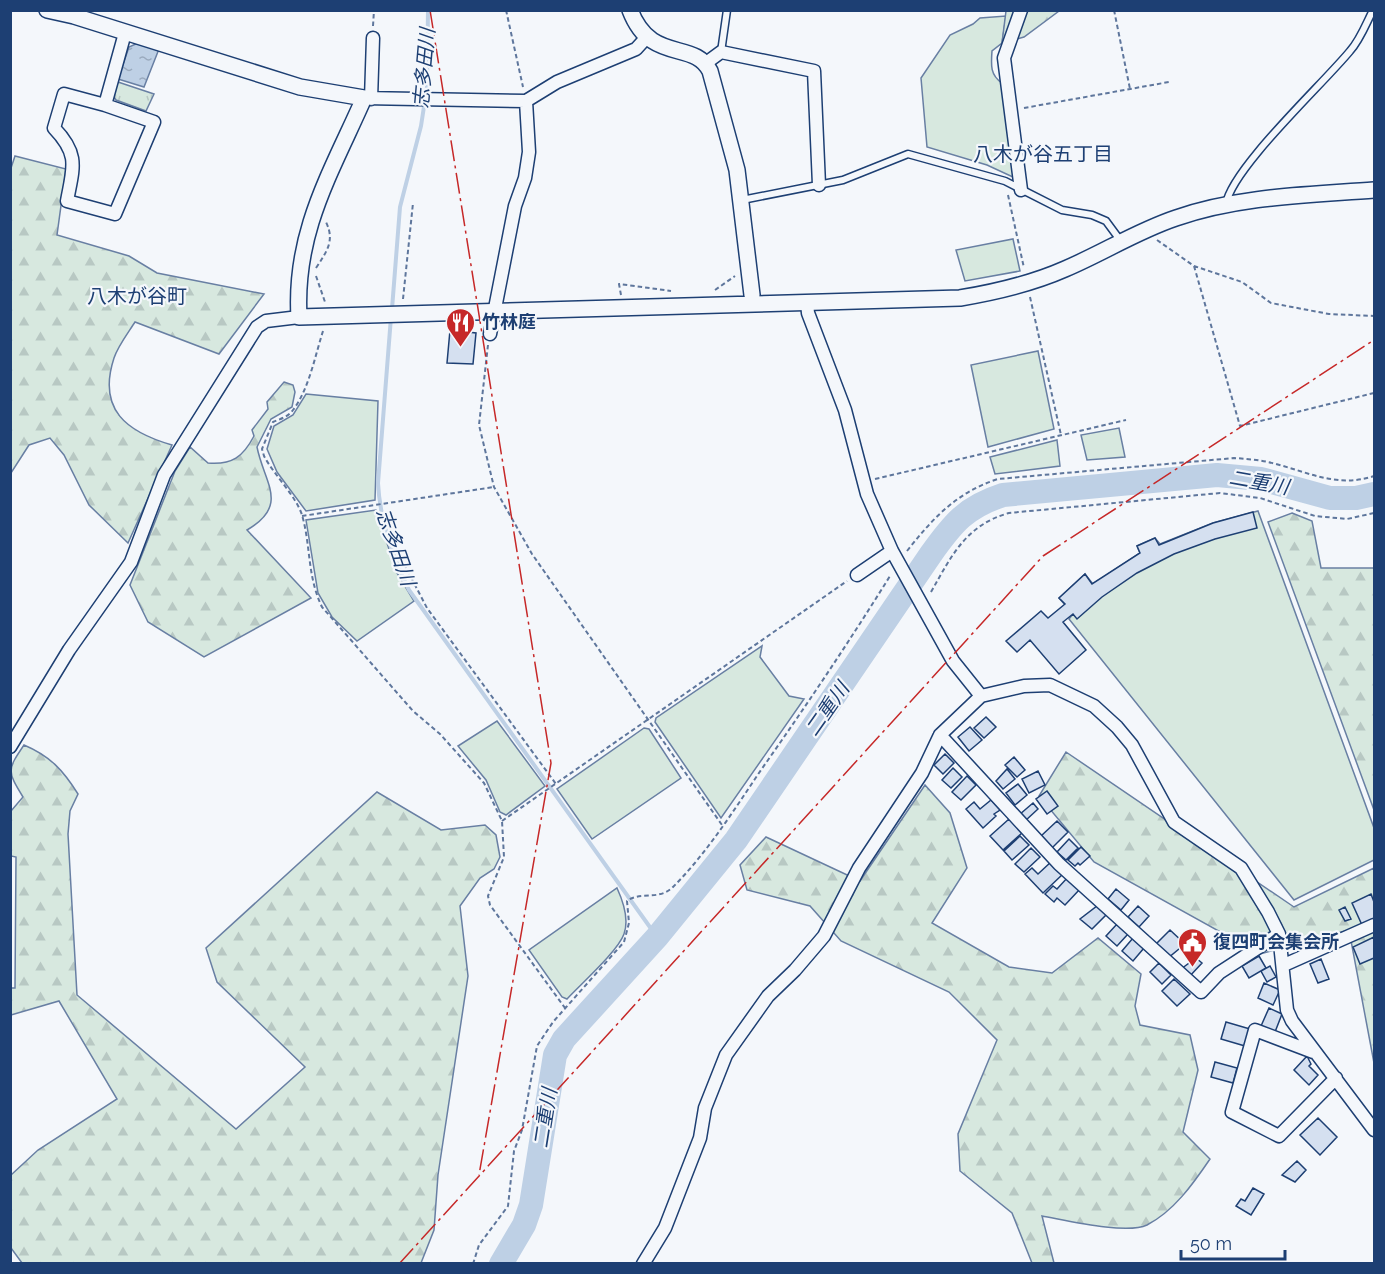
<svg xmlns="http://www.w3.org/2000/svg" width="1385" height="1274" viewBox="0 0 1385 1274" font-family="Raleway,'Noto Sans JP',sans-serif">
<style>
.green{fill:#d7e8df;stroke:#687fa3;stroke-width:1.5}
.forest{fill:url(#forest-firs);stroke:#687fa3;stroke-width:1.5}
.park{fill:url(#park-tufts);stroke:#687fa3;stroke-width:1.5}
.water{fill:url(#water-ripples);stroke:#687fa3;stroke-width:1.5}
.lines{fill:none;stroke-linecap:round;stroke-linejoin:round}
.stream{stroke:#bed0e5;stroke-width:4}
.river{stroke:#bed0e5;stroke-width:24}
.building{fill:#d5e0f0;stroke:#1d3f73;stroke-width:1.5}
.service-casing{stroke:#1d3f73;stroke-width:9}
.minor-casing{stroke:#1d3f73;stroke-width:15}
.tertiary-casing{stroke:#1d3f73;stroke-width:18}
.path{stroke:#5e769c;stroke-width:2;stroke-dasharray:4.5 3;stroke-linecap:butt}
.service{stroke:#f4f7fb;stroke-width:6}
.minor{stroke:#f4f7fb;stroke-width:12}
.tertiary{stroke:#f4f7fb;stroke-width:15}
.power{stroke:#c62828;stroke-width:1.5;stroke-dasharray:21 4.5 3 4.5;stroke-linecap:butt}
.labels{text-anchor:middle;stroke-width:4.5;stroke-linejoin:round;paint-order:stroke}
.poi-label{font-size:18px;font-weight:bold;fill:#1d3f73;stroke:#f4f7fb;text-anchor:start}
.water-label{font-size:20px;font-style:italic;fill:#1d3f73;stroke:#f4f7fb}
.neighbourhood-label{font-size:20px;fill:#1d3f73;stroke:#f4f7fb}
</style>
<defs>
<pattern id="forest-firs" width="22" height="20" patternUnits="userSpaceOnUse" patternTransform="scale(1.5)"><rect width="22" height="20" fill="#d7e8df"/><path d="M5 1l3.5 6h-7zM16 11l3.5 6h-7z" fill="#b8c8c3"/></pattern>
<pattern id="park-tufts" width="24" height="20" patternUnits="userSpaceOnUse" patternTransform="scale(1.5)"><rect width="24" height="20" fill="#d7e8df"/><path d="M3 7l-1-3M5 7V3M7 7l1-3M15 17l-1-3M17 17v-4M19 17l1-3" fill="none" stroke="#b8c8c3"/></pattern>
<pattern id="water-ripples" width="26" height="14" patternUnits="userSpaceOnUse" patternTransform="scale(1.5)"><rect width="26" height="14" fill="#bed0e5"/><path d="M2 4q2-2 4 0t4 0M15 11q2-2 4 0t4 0" fill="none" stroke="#9aaabe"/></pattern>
</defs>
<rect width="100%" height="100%" fill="#f4f7fb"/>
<path class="green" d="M1006 16 1002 43 992 51C991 65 990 75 1002 83L1015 178 987 165 927 147 921 78 950 35 973 24 980 18Z
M1013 239 1020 271 965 281 956 250Z
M1038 351 1054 429 988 447 971 365Z
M306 394 378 401 375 500 306 511 277 472 267 449 274 426 293 415Z
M1119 428 1125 457 1087 460 1081 435Z
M1057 440 1060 466 995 474 990 457Z
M376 510 397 573 414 601 357 641 332 617 318 593 306 520Z
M1258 511 1374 828V860L1294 900 1069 619 1073 614 1059 598 1085 574 1093 584 1140 553 1137 546 1155 538 1160 544 1213 523Z
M762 646 760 657 789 696 804 699 721 818 655 722 656 718Z
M497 721 545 786 506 815 500 812 486 780 458 746Z
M644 728 649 729 681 778 592 839 557 789Z
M617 888C623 901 629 920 624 934 618 951 581 984 567 999L562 997 529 950Z"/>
<path class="forest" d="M1006 11H1059L1024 37 1002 43Z
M15 156 66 169 57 235 129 256 157 273 264 294 219 354 135 322C128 333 118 346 114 358 97 410 127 432 172 445L128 543 89 505 64 455 50 438 29 445 11 473 10 171Z
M284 382 293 385 295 392 292 407 271 419 257 447C264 483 290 505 247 530L311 598 204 657 148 622 130 585 175 471 190 447 208 463C232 465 243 457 254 436L252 430 268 409 267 402Z
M1292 513 1312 521 1321 568H1374V810L1268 522Z
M24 745C50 756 63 770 78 794L70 811 68 834 77 995 236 1129 305 1067 217 982 206 948 377 792 441 830 485 825 496 835 500 857 494 869 480 878 460 906 468 976 438 1175 434 1230 421 1263H22L11 1248V1175L38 1150 117 1099 59 1001 11 1015V988H15L16 857 11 856V811L23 797C7 771 7 770 24 745Z
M1066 752 1294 907 1374 868V1063L1349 930 1260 954 1094 862 1039 796Z
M925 785 950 813 967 868 932 923 1009 967 1052 973 1098 938 1141 974 1135 1006 1140 1025 1190 1035 1198 1070 1183 1132 1210 1159C1193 1184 1174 1211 1147 1225 1126 1235 1065 1220 1042 1216L1054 1263H1032L1012 1213 960 1171 958 1134 997 1040 949 992 841 941 810 906 747 890 740 865 766 837 860 881Z"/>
<path class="park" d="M118 82 154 94 146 111 116 100 113 96Z"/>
<path class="water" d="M140 42 159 49 144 87 118 79 129 47Z"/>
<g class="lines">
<path class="stream" d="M392 309 400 207 421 126 427 87 428 10
M391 317 378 483C380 521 392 556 409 590L657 937"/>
<path class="river" d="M501 1264 524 1225 531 1205 555 1055 564 1039 657 937 736 840 931 554C953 523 966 507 1003 495L1217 475 1261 479 1330 498H1356L1374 494"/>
</g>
<path class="building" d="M450 330 476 333 473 364 447 363Z
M1253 512 1257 528 1215 539 1174 554 1137 573 1102 597 1077 619 1073 614 1063 622 1086 650 1059 674 1030 640 1017 652 1006 641 1041 611 1048 618 1065 604 1059 598 1085 574 1092 584 1140 553 1137 546 1155 538 1159 545 1213 523Z
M986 717 996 727 984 738 974 728Z
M970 727 982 740 969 751 958 737Z
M945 754 954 763 943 774 934 765Z
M1014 757 1025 770 1017 777 1005 765Z
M953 768 962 777 951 788 942 780Z
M1007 769 1015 779 1003 789 996 781Z
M1038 771 1045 785 1029 793 1022 779Z
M967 776 976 785 961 800 952 792Z
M1018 784 1027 795 1015 805 1006 793Z
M1047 791 1058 806 1047 814 1036 799Z
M991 800 1000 810 994 814 996 816 983 828 966 809 974 802 980 809Z
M1033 803 1038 809 1025 821 1019 815Z
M1009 819 1022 833 1003 850 990 836Z
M1057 821 1068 832 1052 848 1041 836Z
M1020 836 1029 845 1012 860 1004 851Z
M1069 839 1078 848 1066 860 1057 852Z
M1081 847 1090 856 1080 865 1078 863 1075 866 1068 860Z
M1031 848 1040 857 1024 872 1015 864Z
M1052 861 1064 873 1043 893 1025 874 1032 868 1038 874Z
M1068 877 1080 889 1065 905 1057 898 1054 902 1045 894 1053 886 1057 889Z
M1116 889 1129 900 1121 910 1108 899Z
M1371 894 1374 902V919L1362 925 1352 903Z
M1097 906 1107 914 1092 929 1080 919Z
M1138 906 1149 916 1139 927 1128 917Z
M1345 907 1351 919 1345 921 1339 910Z
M1117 924 1128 934 1117 946 1106 936Z
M1170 930 1185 944 1168 958 1155 945Z
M1374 937V958L1360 964 1353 947Z
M1133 938 1144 948 1133 961 1122 951Z
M1259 956 1266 968 1249 978 1242 966Z
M1196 958 1202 963 1189 977 1181 969Z
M1321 959 1329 979 1318 983 1310 964Z
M1159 963 1171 975 1162 984 1150 972Z
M1270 966 1276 977 1267 982 1261 971Z
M1174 979 1190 994 1177 1006 1162 991Z
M1264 983 1280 990 1273 1005 1258 998Z
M1269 1008 1282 1014 1275 1032 1261 1026Z
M1226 1022 1250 1029 1245 1046 1221 1039Z
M1307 1056 1311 1064 1309 1066 1318 1075 1309 1085 1294 1070Z
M1215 1062 1237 1068 1233 1083 1211 1077Z
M1318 1118 1337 1137 1320 1155 1300 1135Z
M1297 1161 1306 1170 1295 1182 1282 1175Z
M1253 1188 1264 1194 1251 1215 1236 1206 1241 1199 1245 1201Z"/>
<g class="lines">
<defs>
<path id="service" d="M721 52 727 10
M742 200 843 180 908 154 1005 181 1062 210 1092 215 1106 221 1120 240
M1226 204C1232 168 1323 84 1350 51 1360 40 1366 24 1373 10"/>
<path id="minor" d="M1021 10 1004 58 1021 190
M706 63 721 52 814 71 819 185
M364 98 526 101 557 82 636 49 646 38
M371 99 373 38
M105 105 64 94 54 128C80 155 73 168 67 201L115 214 154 122 105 105 125 33
M807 303 808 313 845 410 867 494 892 551 953 661 981 696
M490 334 515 206 525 178 529 152 526 101
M857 575 892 551
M940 735 1059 864 1201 992 1219 973 1279 934
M10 747 69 650 131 562 164 475 257 327 266 321 299 317
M1284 965 1374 925
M1313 1052 1255 1030 1232 1112 1279 1136 1336 1078
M643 1264 665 1228 700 1138 705 1108 726 1055 768 996 795 970 824 936 859 868 922 773 940 735 981 696 1024 686 1050 685 1094 706 1117 727 1132 745 1174 822 1241 868 1268 912 1279 934 1287 1010 1292 1021 1374 1130"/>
<path id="tertiary" d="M47 10 74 16 300 87 364 98C331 173 294 232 299 317L960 298C996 292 1031 284 1065 269 1103 253 1137 231 1176 218 1239 196 1309 195 1374 190
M630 10C651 65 694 39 710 71L737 170 752 295"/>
</defs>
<use href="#service" class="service-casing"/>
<use href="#minor" class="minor-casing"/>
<use href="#tertiary" class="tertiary-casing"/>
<path class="path" d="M506 10 523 87
M1114 10 1130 89
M373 26 374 10
M1024 108 1169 82
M1008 195 1024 268
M1157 240 1194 266 1242 282 1271 303 1329 314 1374 316
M1194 266 1240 426 1374 393
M316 268C327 251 335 241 326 222
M316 276 325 302
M715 290 735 276
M621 295 619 284 671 291
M1030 297 1061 435
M403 299 413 203
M323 331C315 356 309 389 293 410 288 417 280 419 273 422L262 449 264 456C274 475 296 496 302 515 311 546 307 576 322 607L413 711 440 734 484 783 502 821 504 857 488 896 490 905 565 1008
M488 345 479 425 494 487 532 554 722 825
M875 479 1126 420
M302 516 494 487
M907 551C933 518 957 492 998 479L1234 458C1248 459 1262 460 1276 464 1310 473 1339 488 1374 476
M404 564 427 608 556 784
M931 592C952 555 966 525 1009 513L1220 493 1260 498 1315 516 1347 519 1374 513
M502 821 847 581
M473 1264 479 1245 508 1206 514 1151 522 1130 537 1046 553 1022 624 942 629 923 627 901C640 891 659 901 673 887 707 853 734 810 761 770 806 706 849 642 890 576"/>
<use href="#service" class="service"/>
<use href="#minor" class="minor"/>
<use href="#tertiary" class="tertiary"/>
<path class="power" d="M430 10 551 763 479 1175
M399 1264 1043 556 1374 340"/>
</g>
<defs>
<symbol id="restaurant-pin" viewBox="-11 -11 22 30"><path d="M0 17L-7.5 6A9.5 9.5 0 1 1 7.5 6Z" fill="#c62828" stroke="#f4f7fb"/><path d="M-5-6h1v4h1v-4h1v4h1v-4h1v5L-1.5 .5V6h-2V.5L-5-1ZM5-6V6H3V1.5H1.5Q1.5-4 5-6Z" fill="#fff"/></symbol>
<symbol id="civic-pin" viewBox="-11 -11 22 30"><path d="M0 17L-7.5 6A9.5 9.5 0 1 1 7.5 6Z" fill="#c62828" stroke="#f4f7fb"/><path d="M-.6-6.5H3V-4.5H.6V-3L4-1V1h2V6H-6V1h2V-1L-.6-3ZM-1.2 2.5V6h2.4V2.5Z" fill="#fff"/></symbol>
</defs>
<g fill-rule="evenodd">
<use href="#restaurant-pin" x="444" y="306" width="33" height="45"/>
<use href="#civic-pin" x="1176" y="926" width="33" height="45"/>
</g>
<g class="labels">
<g class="poi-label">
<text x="482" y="328">竹林庭</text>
<text x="1213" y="948">復四町会集会所</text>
</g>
<g class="water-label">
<text transform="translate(424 68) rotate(-85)" y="7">志多田川</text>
<text transform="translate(1259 482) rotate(10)" y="7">二重川</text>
<text transform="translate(396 547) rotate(71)" y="7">志多田川</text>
<text transform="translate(827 709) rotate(-55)" y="7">二重川</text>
<text transform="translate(545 1118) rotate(-81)" y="7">二重川</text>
</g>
<g class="neighbourhood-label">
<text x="1043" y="161">八木が谷五丁目</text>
<text x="137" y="303">八木が谷町</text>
</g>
</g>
<rect width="1385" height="1274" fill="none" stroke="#1d3f73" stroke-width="24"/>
<path d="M1181 1250v9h104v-9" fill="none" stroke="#1d3f73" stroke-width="3"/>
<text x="1190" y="1250" font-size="18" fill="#1d3f73" stroke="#f4f7fb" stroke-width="4.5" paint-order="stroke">50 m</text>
</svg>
